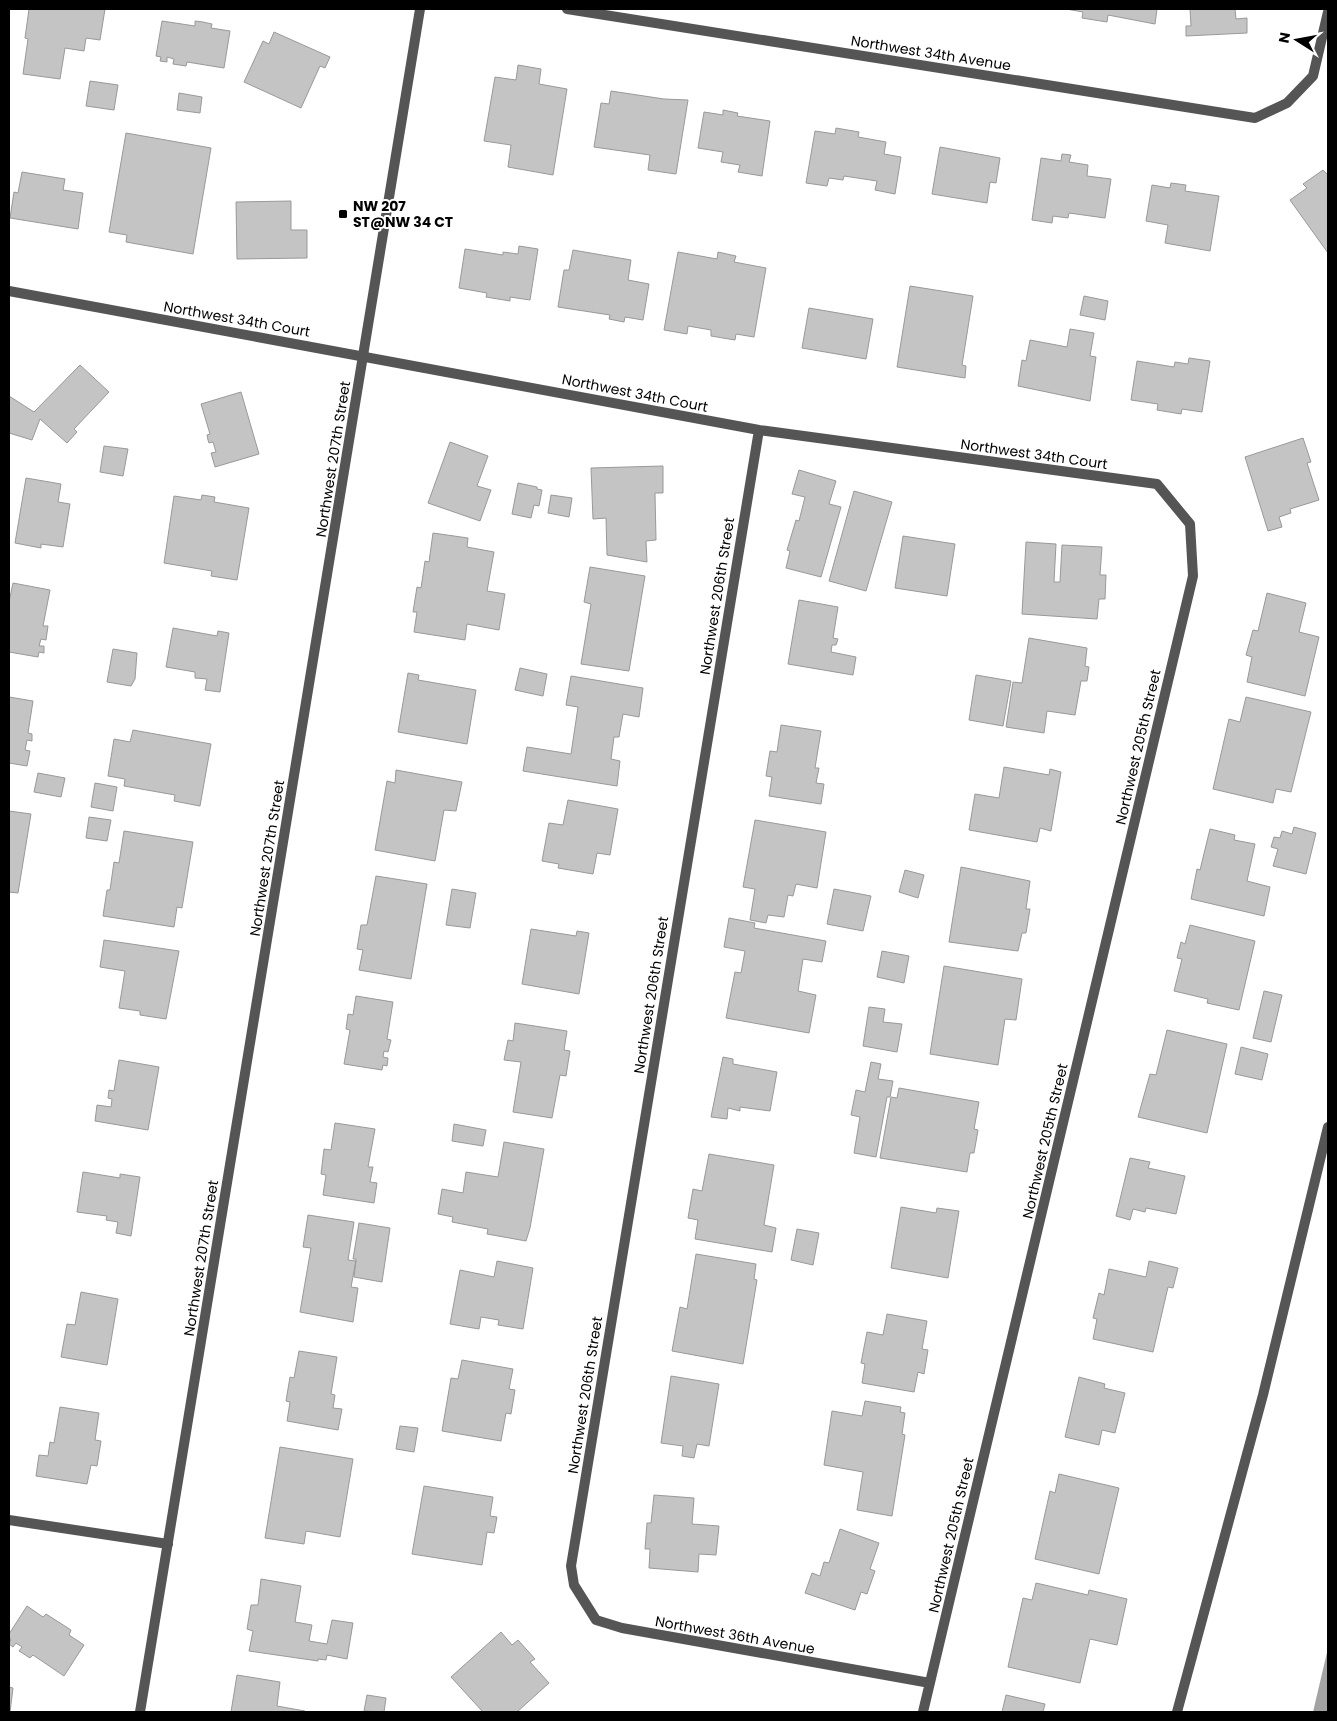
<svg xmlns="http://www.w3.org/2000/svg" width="1337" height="1721" viewBox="0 0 1337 1721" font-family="Poppins,sans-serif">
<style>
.water{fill:#a3a3a3}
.building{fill:#c4c4c4;stroke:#999}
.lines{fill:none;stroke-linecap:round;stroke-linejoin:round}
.service{stroke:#555;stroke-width:10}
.minor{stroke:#555;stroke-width:10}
.tertiary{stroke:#555;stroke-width:10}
.poi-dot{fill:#000;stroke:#fff;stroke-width:2}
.labels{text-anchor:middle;stroke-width:4;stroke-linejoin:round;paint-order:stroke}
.street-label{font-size:14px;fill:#000;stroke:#fff}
.poi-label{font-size:14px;font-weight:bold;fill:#000;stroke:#fff;text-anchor:start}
</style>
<rect width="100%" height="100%" fill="#fff"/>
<path class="water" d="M1328 1648V1712H1313Z"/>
<path class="building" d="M29 9H105L100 40 86 38 84 51 65 48 60 79 23 74 28 39 25 38Z
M1066 9H1157L1155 24 1108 15 1107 22 1082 18 1083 12Z
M1190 9H1235L1236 19 1247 18V33L1186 36V26H1191Z
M162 21 195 26V21L203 22 212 24 211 28 230 31 224 68 187 62 186 66 173 64 174 59 167 57V62L160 61 161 57 156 56Z
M274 32 330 57 325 68 320 66 301 108 244 82 263 41 269 44Z
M518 65 541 69 539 84 567 89 553 175 508 167 511 145 484 141 495 77 516 80Z
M90 81 118 85 114 110 86 106Z
M611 91 664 99 688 100 676 174 648 170 650 155 594 147 601 103 609 104Z
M179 93 202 97 200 113 177 110Z
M723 110 738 113 737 116 770 121 762 176 738 172 740 165 721 162 723 152 698 148 704 112 723 115Z
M836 128 859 132 858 137 886 142 884 154 901 157 895 194 875 190 877 181 844 176 843 180 829 178 827 186 806 183 815 131 835 134Z
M126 133 211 148 193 254 126 242 127 235 109 232Z
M940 147 1000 158 996 183 990 182 987 203 932 194Z
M1062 154 1071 155 1069 162 1088 165 1087 176 1111 179 1105 218 1069 213 1068 218 1053 216 1052 223 1032 220 1041 158 1061 161Z
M1323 170 1327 174 1328 172V253L1290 200 1307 188 1303 184Z
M22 172 65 179 63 190 83 193 78 229 10 218 14 192 18 193Z
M1171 183 1186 185 1185 191 1219 196 1210 251 1165 243 1168 225 1146 221 1152 185 1170 188Z
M291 201V230H307V258L237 259 236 202Z
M519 246 538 249 530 300 510 297V301L486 297 487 293 459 288 465 249 503 255V252L518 254Z
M573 250 631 260 628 280 649 284 643 320 625 317 624 322 609 319 610 315 558 307 564 270H569Z
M678 252 717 259 718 252 736 256 734 262 766 268 754 337 736 334 735 340 711 336V330L688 326 687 334 664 330Z
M910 286 973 296 962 365 966 366 965 378 897 367Z
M1084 296 1108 301 1105 320 1080 315Z
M809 308 873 319 866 359 802 348Z
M1070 329 1094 333 1090 356 1096 357 1090 401 1018 386 1022 360 1026 361 1030 340 1067 347Z
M1189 358 1210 361 1202 412 1182 409 1181 414 1157 410 1158 404 1131 400 1137 361 1174 367 1175 362 1188 364Z
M80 365 109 392 74 429 77 432 67 443 40 419 32 440 9 433V396L34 412Z
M241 392 259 454 215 467 211 453 216 452 213 442 209 443 208 440 207 435 210 434 201 404Z
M1303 438 1311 462 1307 463 1319 500 1290 509 1291 513 1279 517 1282 527 1268 531 1245 457Z
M450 442 488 456 477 486 491 490 480 521 428 503Z
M104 446 128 449 123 476 100 472Z
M663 466V493H655L656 540 646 541 647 562 607 555 606 518 593 519 591 468Z
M799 470 836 481 829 504 841 507 821 577 786 568 790 551 787 550 796 520 799 521 805 497 792 494Z
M26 478 61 484 58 502 70 504 63 547 41 544V548L15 543Z
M518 483 537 487V489L542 490 539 506 534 505 531 518 512 514Z
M854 491 892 502 866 591 829 581Z
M202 495 215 497 214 502 249 508 237 580 211 576 212 571 164 563 174 496 201 500Z
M551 495 572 498 569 517 548 513Z
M433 533 468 538 467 547 494 552 487 591 505 594 499 630 467 624 465 640 414 632 417 612H413L417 587 421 588 425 561 429 562Z
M903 536 955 544 947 596 895 588Z
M1026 542 1056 544 1054 582H1060L1062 545 1102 547 1100 575H1106L1105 599H1099L1097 619 1022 614Z
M590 567 645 576 629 671 581 664 591 604 584 602Z
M13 583 50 590 43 626H48L46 640 41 639 39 646H44V653L39 652 38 657 9 652V602Z
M1267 593 1306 603 1299 632 1319 637 1305 696 1247 682 1252 657 1246 655 1253 630 1258 631Z
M799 600 838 607 833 638 838 639 836 645H832L831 652 856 657 853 675 788 664Z
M173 628 217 636 218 631 229 633 220 692 205 690 207 679 195 678V672L166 667Z
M1029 638 1087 648 1085 666 1089 667 1087 681H1081L1075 715 1047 711 1044 733 1006 727 1013 682 1022 683Z
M113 649 137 653 135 679 131 686 107 682Z
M520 668 547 674 543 696 515 690Z
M408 673 419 675 418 680 476 690 467 744 398 732Z
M976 675 1011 681 1003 726 969 720Z
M571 676 643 688 639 717 623 714 619 737H614L611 759 620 761 617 786 523 771 527 747 571 754 578 707 566 705Z
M9 697 33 701 28 733 32 734V741L27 740 25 750 30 751 27 766 9 763Z
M1246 697 1311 712 1291 792 1276 789 1273 803 1213 789 1229 719 1240 722Z
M781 725 821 731 815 768H819L816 783 824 784 821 804 769 796 772 777 766 776 770 751 777 752Z
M133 730 211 744 200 806 174 801 175 795 124 786 125 779 108 776 114 739 130 742Z
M1004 767 1049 775 1050 769 1061 772 1051 831 1040 828 1037 842 969 830 975 794 999 798Z
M396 770 462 782 456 811 444 810 435 861 375 850 387 781 395 783Z
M38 773 65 778 61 797 34 792Z
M95 783 117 787 113 811 91 807Z
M568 800 618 809 610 855 597 853 593 874 558 868 559 864 542 861 549 823 563 825Z
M9 811 31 814 18 893 9 892Z
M89 817 111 820 107 841 86 838Z
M755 820 826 832 817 888 796 884 793 896 788 895 784 917 768 915 766 923 750 920 755 889 743 887Z
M1294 827 1316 833 1306 874 1273 866 1278 849 1271 847 1274 837 1280 838 1282 831 1292 834Z
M1210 829 1235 835 1234 840 1255 844 1247 881 1270 887 1264 916 1191 899 1197 869 1200 870Z
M124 831 193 842 182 908 177 907 174 927 103 916 107 890H110L114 862 119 863Z
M961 867 1030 881 1026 909H1030L1026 933H1022L1018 951 949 942Z
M905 870 924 875 918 898 899 892Z
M376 876 427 884 411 979 359 970 363 950 357 949 361 925H367Z
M452 889 476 893 470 928 446 925Z
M834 889 871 896 863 931 827 924Z
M729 918 755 923 754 928 826 941 822 962 803 959 798 991 816 995 809 1033 726 1018 735 972 741 973 745 951 724 947Z
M1190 925 1255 941 1239 1010 1207 1003 1208 999 1174 991 1182 959 1177 958 1181 942 1185 944Z
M531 929 576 936 577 931 589 933 579 994 522 984Z
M104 940 179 951 166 1019 140 1015V1011L119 1008 125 971 100 967Z
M882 951 909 956 904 983 877 977Z
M944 966 1022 979 1016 1020 1005 1019 998 1065 930 1054Z
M1264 991 1282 995 1271 1042 1253 1038Z
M356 996 393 1002 387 1039 391 1040 388 1052 384 1051 383 1057 388 1058 387 1066 383 1065 382 1070 344 1064 350 1030 346 1029 348 1014 353 1015Z
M869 1007 885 1009 883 1022 902 1024 897 1052 863 1046Z
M515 1023 567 1031 564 1050 570 1051 568 1063 566 1076 560 1075 552 1118 513 1112 521 1062 504 1060 508 1040 513 1041Z
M1167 1030 1227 1044 1207 1133 1138 1117 1150 1074 1156 1075Z
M1241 1047 1268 1054 1262 1080 1235 1074Z
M723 1057 733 1059V1064L777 1072 770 1111 740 1107V1111L728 1108 727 1119 711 1117Z
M119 1060 159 1067 148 1130 95 1121 97 1105 111 1107 112 1099 108 1098 109 1090 114 1091Z
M871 1062 881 1064 878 1079 893 1081 890 1097H887L876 1157 854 1153 860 1117 851 1115 856 1090 865 1092Z
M899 1088 979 1102 974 1129 978 1130 974 1153H970L967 1172 880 1158 891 1097 897 1098Z
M335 1123 375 1129 368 1167H373L370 1182 377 1183 374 1203 323 1195 326 1175 321 1174 324 1149 331 1150Z
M454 1124 486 1130 483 1146 452 1141Z
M504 1142 544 1149 530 1228 526 1241 487 1234 488 1229 452 1222 453 1217 438 1214 442 1189 463 1193 466 1172 498 1177Z
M709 1154 774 1165 764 1225 776 1228 772 1252 695 1239 698 1220 688 1218 693 1189 702 1191Z
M1130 1158 1150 1162 1148 1168 1185 1176 1176 1214 1146 1208 1145 1212 1133 1209 1130 1220 1116 1216Z
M83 1172 120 1178V1174L140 1177 131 1236 116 1233 118 1222 106 1220 107 1216 77 1212Z
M901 1207 936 1213 937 1208 959 1211 948 1278 891 1268Z
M308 1215 354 1222 348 1260 356 1261 351 1287 358 1288 353 1322 300 1312 311 1248 303 1247Z
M359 1223 390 1228 382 1282 354 1277 356 1259H353Z
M797 1229 819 1233 813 1265 791 1260Z
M696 1254 756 1264 754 1279 757 1280 743 1364 672 1351 680 1307 687 1309Z
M497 1261 533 1268 523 1329 498 1325 499 1320 481 1317 479 1329 450 1324 460 1270 494 1277Z
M1149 1261 1178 1268 1173 1288 1168 1287 1153 1352 1093 1339 1097 1319 1093 1318 1099 1293 1104 1295 1109 1269 1146 1277Z
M81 1292 118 1299 107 1365 61 1357 67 1324 75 1325Z
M887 1314 927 1321 922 1349 928 1350 924 1374 918 1372 914 1392 862 1383 865 1364 861 1363 867 1332 883 1335Z
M299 1351 337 1357 331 1394 335 1395 333 1408 342 1409 338 1430 287 1421 290 1402 286 1401 290 1377 294 1378Z
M462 1360 513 1369 509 1389 515 1390 511 1414 506 1413 501 1441 442 1431 451 1378 458 1379Z
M671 1376 719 1384 709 1446 697 1444 694 1458 682 1456 683 1446 661 1443Z
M1079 1377 1105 1384 1104 1388 1125 1393 1115 1433 1102 1430 1099 1445 1065 1437Z
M865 1401 901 1407 900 1412 905 1413 902 1434 905 1435 892 1516 857 1510 863 1472 824 1465 832 1411 862 1416Z
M60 1407 99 1413 95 1440 101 1441 97 1466 91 1465 87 1484 36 1476 39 1455 48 1456 50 1442 54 1443Z
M400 1426 418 1428 414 1452 396 1449Z
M280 1447 353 1459 340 1537 306 1531 304 1544 265 1538Z
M1059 1474 1119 1488 1099 1574 1035 1559 1050 1491 1055 1493Z
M424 1486 493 1497 490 1516 497 1517 494 1533 487 1532 482 1565 412 1554Z
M654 1495 694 1498 692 1524 719 1526 716 1555 699 1554 698 1572 649 1568 650 1549H645L647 1523H651Z
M840 1529 879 1543 870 1569 875 1571 867 1594 861 1592 855 1610 805 1593 812 1573 820 1576 824 1562 829 1563Z
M261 1579 301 1586 295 1622 312 1625 309 1641 327 1644 332 1620 353 1623 347 1659 327 1655 326 1660 318 1659V1661L249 1651 253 1631 247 1629 251 1605H258Z
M1036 1583 1088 1595 1089 1590 1127 1599 1117 1645 1090 1639 1080 1683 1008 1667 1023 1598 1032 1600Z
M27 1606 43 1617 46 1614 71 1630 69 1635 84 1645 64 1676 33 1655 30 1658 19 1651 22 1647 16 1643 13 1647 9 1644 11 1639 9 1638V1634Z
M501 1632 512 1645 518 1640 535 1659 530 1662 549 1683 517 1712H483L451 1677Z
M237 1675 280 1682 277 1706 305 1711V1712H231Z
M9 1687 13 1688 10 1712H9Z
M367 1695 386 1698 384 1712 364 1711Z
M1006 1695 1045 1704 1043 1712H1002Z"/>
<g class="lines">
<path class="service" d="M1177 1712 1263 1395 1328 1127"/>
<path class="minor" d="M567 9 1255 118 1287 103 1313 76 1328 12
M9 291 759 430 1157 484 1190 524 1193 576 923 1712
M759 430 571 1566 574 1585 596 1620 622 1628 930 1683
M9 1520 168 1544"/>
<path class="tertiary" d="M140 1712 420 9"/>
</g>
<rect class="poi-dot" x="338" y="209" width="10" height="10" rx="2.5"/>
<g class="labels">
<g class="street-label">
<text transform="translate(931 53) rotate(9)" y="5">Northwest 34th Avenue</text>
<text transform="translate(237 319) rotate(10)" y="5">Northwest 34th Court</text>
<text transform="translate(635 393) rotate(11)" y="5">Northwest 34th Court</text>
<text transform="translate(1034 454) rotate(8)" y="5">Northwest 34th Court</text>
<text transform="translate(333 459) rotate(-81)" y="5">Northwest 207th Street</text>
<text transform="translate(717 596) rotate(-81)" y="5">Northwest 206th Street</text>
<text transform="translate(1138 747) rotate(-77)" y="5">Northwest 205th Street</text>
<text transform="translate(267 858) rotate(-81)" y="5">Northwest 207th Street</text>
<text transform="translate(651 995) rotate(-81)" y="5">Northwest 206th Street</text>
<text transform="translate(1045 1141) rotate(-77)" y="5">Northwest 205th Street</text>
<text transform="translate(201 1258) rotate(-81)" y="5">Northwest 207th Street</text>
<text transform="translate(585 1395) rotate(-81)" y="5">Northwest 206th Street</text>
<text transform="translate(951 1535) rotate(-77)" y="5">Northwest 205th Street</text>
<text transform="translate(735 1635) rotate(10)" y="5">Northwest 36th Avenue</text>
</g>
<g class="poi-label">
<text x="353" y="211">NW 207<tspan x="353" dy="16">ST@NW 34 CT</tspan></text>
</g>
</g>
<rect width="1337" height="1721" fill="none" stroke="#000000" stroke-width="20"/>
<g transform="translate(1297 40) rotate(281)" stroke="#ffffff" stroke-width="4" paint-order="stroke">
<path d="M0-4L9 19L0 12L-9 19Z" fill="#000000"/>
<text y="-8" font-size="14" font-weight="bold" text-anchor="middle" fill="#000000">N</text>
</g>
</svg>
